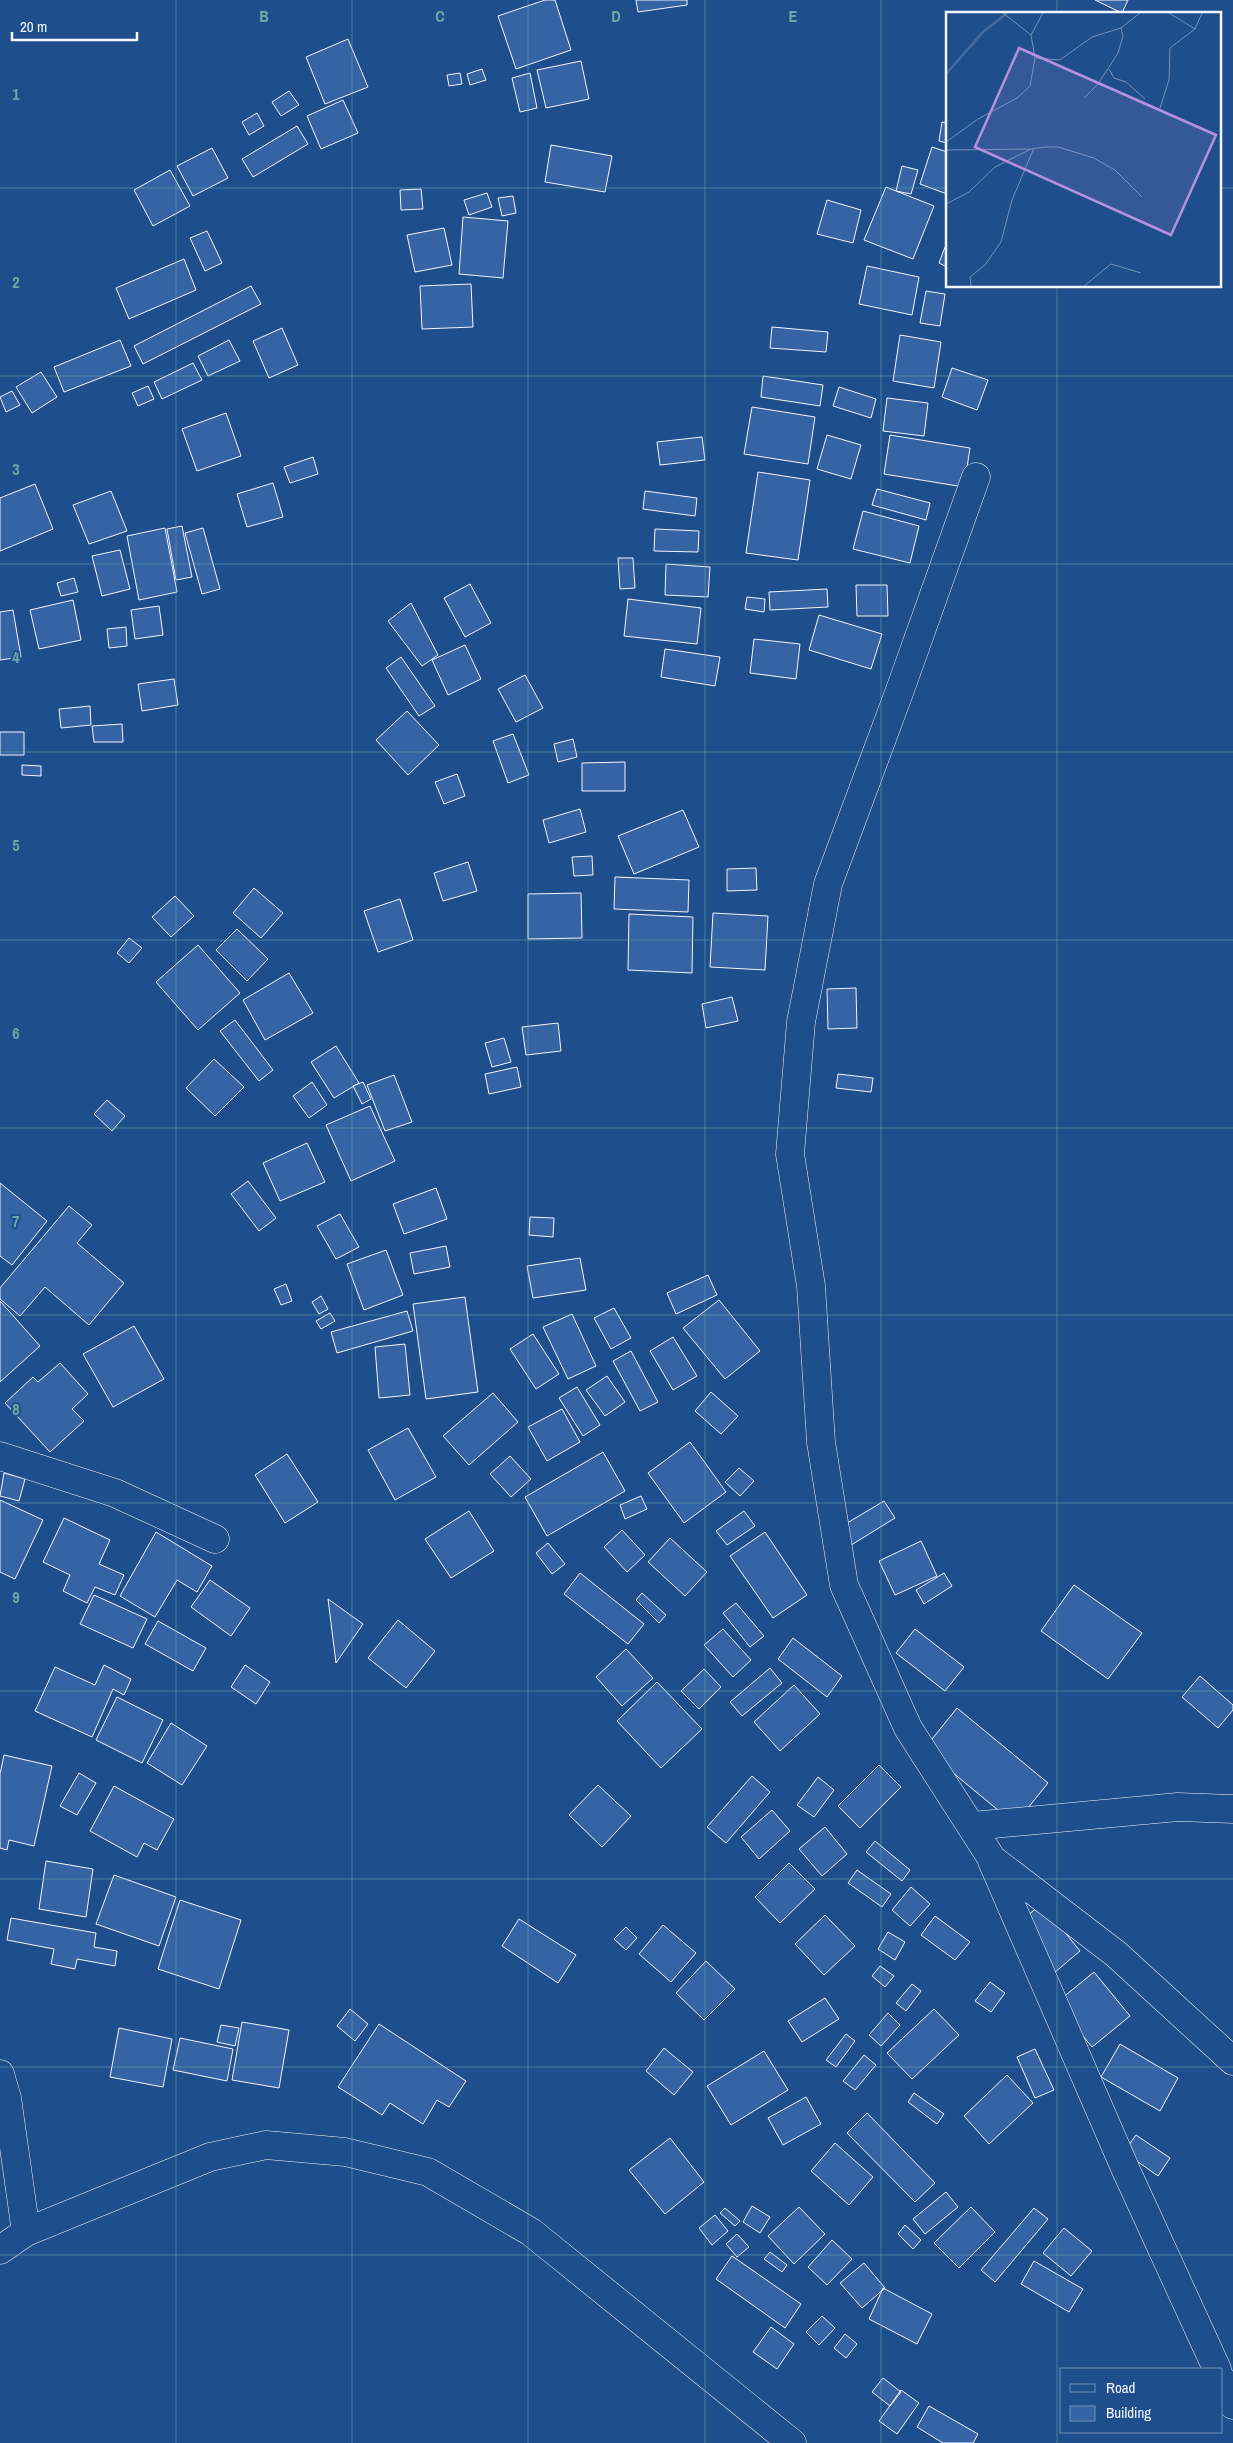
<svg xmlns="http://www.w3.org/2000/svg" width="1233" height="2443" viewBox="0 0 1233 2443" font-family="'Archivo Narrow',sans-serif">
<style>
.building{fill:#3563a3;stroke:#f2f6ff}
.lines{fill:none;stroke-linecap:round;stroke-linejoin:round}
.minor-casing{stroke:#f2f6ff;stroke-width:29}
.minor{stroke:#1f4e8c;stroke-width:28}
.grid{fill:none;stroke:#6aa9a8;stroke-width:1;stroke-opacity:0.55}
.inset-river{fill:none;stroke:#446ba0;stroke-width:2.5}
.inset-road{fill:none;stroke:#7391ba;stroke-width:1}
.view{fill:#b691df;fill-opacity:0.15;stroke:#b691df;stroke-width:2.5}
.inset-edge{fill:none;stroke:#f2f6ff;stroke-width:2.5}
.grid-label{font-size:16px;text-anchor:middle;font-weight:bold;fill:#6aa9a8;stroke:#1f4e8c;stroke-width:4;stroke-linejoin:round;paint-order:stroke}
</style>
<rect width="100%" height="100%" fill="#1f4e8c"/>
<path class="building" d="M545 0H555L571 50 516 69 498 16Z
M636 0H687V5L638 12Z
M1095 0H1128L1122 13Z
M348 39 368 87 325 104 306 57Z
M581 61 589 99 546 108 537 70Z
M482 69 486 80 470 85 467 74Z
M460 73 462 84 449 86 447 75Z
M530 73 537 108 520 112 512 78Z
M289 91 299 105 281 116 272 102Z
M343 100 358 133 321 149 307 116Z
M257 113 264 126 249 135 242 122Z
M942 122 947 123V143L939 141Z
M297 126 308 144 253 177 242 159Z
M551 145 612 156 605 192 545 182Z
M932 147 947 152V194L920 184Z
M212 148 228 178 193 196 177 166Z
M902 166 918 170 911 194 896 191Z
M170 170 190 206 153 226 134 190Z
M886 187 934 206 913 259 864 240Z
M421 189 423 209 401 210 400 190Z
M487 193 492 207 469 215 464 200Z
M513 196 516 213 502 216 498 198Z
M827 200 861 210 853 243 817 234Z
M463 217 508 221 503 278 459 274Z
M444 228 452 265 415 272 407 235Z
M207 231 222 263 205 271 190 238Z
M945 247 947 248V267L939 263Z
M184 259 196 290 129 319 116 288Z
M867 266 919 277 912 315 859 304Z
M471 284 473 327 422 329 420 286Z
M251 286 261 304 143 364 134 346Z
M926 291 945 294 940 326 920 323Z
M772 327 828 332 826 352 770 348Z
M282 328 298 365 269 378 253 341Z
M900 335 941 342 934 388 893 381Z
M120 340 131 366 64 392 54 367Z
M229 340 240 361 208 376 198 356Z
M193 363 202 380 162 399 154 382Z
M952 368 988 380 977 410 942 397Z
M41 372 57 397 32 413 16 387Z
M763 376 823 385 820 406 761 397Z
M148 386 154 399 138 406 132 393Z
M839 387 876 399 871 418 833 406Z
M12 391 20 405 6 412 0 397Z
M887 398 928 403 924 436 883 431Z
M752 407 815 417 808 464 744 454Z
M226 413 241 456 197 471 182 429Z
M827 435 861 445 851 479 817 469Z
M890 435 970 448 964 487 884 474Z
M702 437 705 460 660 465 657 442Z
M313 457 318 474 290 483 284 467Z
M758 472 810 480 798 560 746 553Z
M273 483 283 517 247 527 237 494Z
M35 484 53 529 0 551V498Z
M877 489 930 503 926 520 872 505Z
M111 491 127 531 89 544 73 505Z
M645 491 697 498 695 516 643 509Z
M863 511 919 526 910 563 853 549Z
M182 526 192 577 176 580 167 529Z
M165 528 177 592 139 600 127 536Z
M203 528 220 589 202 594 185 533Z
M655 529 699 531 698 552 654 551Z
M120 550 130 589 102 596 92 556Z
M618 558H633L635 588 620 589Z
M666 564 710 567 708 597 665 595Z
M74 578 78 592 61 596 57 583Z
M470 584 491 623 465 637 444 598Z
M856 585H887L888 616H857Z
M827 589 828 607 770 610 769 592Z
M747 597 765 599 764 612 745 609Z
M628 599 701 608 697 644 624 636Z
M73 600 81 640 39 649 30 610Z
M411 603 438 655 422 666 388 621Z
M159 606 163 635 135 639 131 610Z
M13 610 21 657 0 660V612Z
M819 615 882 634 871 669 809 650Z
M126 627 127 646 109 648 107 629Z
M754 639 800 644 796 679 750 673Z
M465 645 481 679 448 695 432 660Z
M665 649 720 657 715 686 661 677Z
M401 657 435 706 419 716 386 668Z
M525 675 543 708 516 722 498 689Z
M174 679 178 705 142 711 138 684Z
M90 706 91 725 61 728 59 709Z
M407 711 439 745 408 775 376 740Z
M122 724 123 742H94L92 726Z
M0 732H24V755H0Z
M513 734 529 775 508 783 493 741Z
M573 739 577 757 558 762 554 744Z
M625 762V791H582V763Z
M22 765 41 766V776L22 775Z
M457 774 465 796 444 804 435 782Z
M580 809 586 832 549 843 543 820Z
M683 810 699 847 634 874 618 836Z
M592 856 593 875 574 876 572 857Z
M468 862 477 891 443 901 434 873Z
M756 868 757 890 727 891V869Z
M615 877 689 880 688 912 614 909Z
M254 888 283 913 261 938 233 913Z
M581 893 582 938 528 939V894Z
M175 896 194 916 171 937 152 917Z
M400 899 413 940 378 952 364 911Z
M713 913 768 916 765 970 710 967Z
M629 914 693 917 692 973 628 970Z
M237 929 268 959 247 981 216 950Z
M129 938 142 948 129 963 117 953Z
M198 945 240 993 198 1030 156 982Z
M289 973 313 1013 265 1040 243 1000Z
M856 988 857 1028 828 1029 827 989Z
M732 997 738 1021 706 1028 702 1004Z
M235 1020 273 1070 259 1081 220 1031Z
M558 1023 561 1051 526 1055 522 1027Z
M504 1038 511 1062 492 1067 485 1043Z
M336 1046 359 1083 334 1098 311 1062Z
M214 1059 244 1087 215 1116 186 1088Z
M517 1067 521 1087 489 1094 485 1074Z
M838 1074 873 1078 871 1092 836 1088Z
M394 1075 412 1122 385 1131 367 1085Z
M312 1082 327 1105 309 1118 293 1096Z
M363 1082 371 1099 362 1104 353 1086Z
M107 1100 125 1116 112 1131 94 1114Z
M370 1106 395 1161 351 1181 326 1125Z
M307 1143 325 1182 280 1201 263 1163Z
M248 1181 276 1218 259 1231 231 1194Z
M0 1183 47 1221 12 1265 0 1256Z
M436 1188 447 1219 404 1234 393 1204Z
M69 1206 92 1225 77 1243 124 1283 89 1325 45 1287 20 1316 0 1299V1288Z
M340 1214 359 1247 336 1259 317 1226Z
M530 1217 554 1218 553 1237 529 1235Z
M446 1246 450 1267 414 1274 410 1253Z
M386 1250 403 1295 364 1310 347 1264Z
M580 1258 586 1290 533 1298 527 1266Z
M708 1275 717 1295 676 1314 667 1293Z
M286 1284 292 1301 281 1305 274 1289Z
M321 1296 328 1309 319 1314 312 1302Z
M465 1297 478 1392 426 1399 413 1304Z
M719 1300 760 1351 725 1379 683 1328Z
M0 1301 40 1346 0 1382Z
M614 1308 631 1338 611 1349 594 1318Z
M407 1311 413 1331 337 1353 331 1332Z
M330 1313 335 1321 321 1329 316 1321Z
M572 1314 596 1366 568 1379 543 1327Z
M134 1326 164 1379 113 1407 83 1354Z
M533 1334 559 1374 536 1389 510 1349Z
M673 1337 697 1376 673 1390 650 1351Z
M405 1344 410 1395 379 1398 375 1347Z
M631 1351 658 1402 640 1411 613 1361Z
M60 1363 88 1394 72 1409 84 1421 50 1452 5 1403 33 1377 38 1382Z
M607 1376 625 1402 605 1416 586 1390Z
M577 1387 600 1425 583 1436 559 1398Z
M711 1392 738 1416 721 1434 695 1411Z
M493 1393 518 1422 469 1465 443 1436Z
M562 1409 580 1442 547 1461 528 1427Z
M408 1428 436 1477 395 1500 368 1450Z
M690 1442 726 1492 684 1523 648 1473Z
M603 1452 625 1491 547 1536 525 1497Z
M287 1454 318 1502 285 1523 255 1475Z
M510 1456 531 1479 511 1497 490 1474Z
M739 1468 754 1481 740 1496 725 1482Z
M4 1473 25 1479 19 1501 0 1496Z
M641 1496 647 1509 625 1519 620 1505Z
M0 1500 43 1520 15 1579 0 1572Z
M884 1501 895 1518 848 1547 837 1529Z
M469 1511 494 1551 451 1578 425 1539Z
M744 1511 755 1526 727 1545 716 1531Z
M64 1518 110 1540 99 1564 124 1575 115 1595 95 1587 87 1603 63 1591 70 1575 43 1562Z
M622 1530 645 1555 627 1572 604 1547Z
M156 1532 212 1566 197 1592 177 1580 155 1617 120 1596Z
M765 1532 807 1595 773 1618 730 1556Z
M670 1538 707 1572 685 1596 648 1562Z
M921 1541 937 1576 895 1595 879 1561Z
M548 1543 565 1564 552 1574 536 1553Z
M580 1573 644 1624 628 1644 564 1594Z
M944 1573 952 1586 924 1604 916 1590Z
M210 1580 250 1608 231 1636 191 1607Z
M1074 1585 1142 1633 1108 1679 1041 1631Z
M642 1593 666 1615 659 1623 636 1600Z
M94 1595 147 1619 133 1648 80 1624Z
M328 1599 363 1624 336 1663Z
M736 1603 764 1636 750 1647 723 1613Z
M398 1620 435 1651 406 1688 368 1658Z
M158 1621 206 1648 193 1671 145 1644Z
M723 1629 751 1660 733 1677 704 1645Z
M915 1629 964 1667 945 1691 896 1653Z
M793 1638 842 1676 827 1697 778 1659Z
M626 1649 653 1678 622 1706 596 1677Z
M104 1665 131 1679 124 1695 113 1689 92 1737 35 1711 55 1667 95 1685Z
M245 1665 270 1682 256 1704 231 1687Z
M770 1668 782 1683 742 1716 730 1702Z
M704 1669 721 1687 699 1709 681 1691Z
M1200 1676 1233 1705V1710L1218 1728 1182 1697Z
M657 1682 702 1729 661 1768 617 1721Z
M794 1685 820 1714 780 1751 754 1722Z
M117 1697 163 1720 142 1763 96 1740Z
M957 1708 1048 1783 1015 1824 924 1749Z
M171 1723 207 1746 182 1785 147 1763Z
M4 1755 52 1766 34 1846 9 1840 7 1850 0 1848V1774Z
M879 1765 901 1787 860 1828 838 1806Z
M79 1773 96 1783 77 1815 60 1806Z
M752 1776 770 1792 726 1843 707 1827Z
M818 1777 834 1790 814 1817 797 1805Z
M598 1785 631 1816 602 1847 569 1815Z
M114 1786 174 1819 157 1850 144 1843 137 1857 90 1831Z
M772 1810 790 1831 759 1859 741 1837Z
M825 1827 847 1854 822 1876 799 1849Z
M875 1841 910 1870 902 1881 866 1852Z
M46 1861 93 1869 86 1917 39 1909Z
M789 1863 815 1889 780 1923 755 1897Z
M857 1870 891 1894 882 1907 848 1883Z
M114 1875 176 1897 159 1946 96 1924Z
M911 1887 930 1904 910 1926 892 1910Z
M180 1900 241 1920 219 1989 158 1969Z
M1042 1904 1080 1951 1054 1973 1015 1925Z
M825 1915 855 1946 824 1975 795 1944Z
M935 1916 970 1942 955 1960 921 1935Z
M11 1918 96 1933 94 1947 117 1951 115 1966 77 1959 75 1969 51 1964 54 1949 7 1940Z
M519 1919 576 1955 558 1983 502 1946Z
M663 1925 696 1953 671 1982 639 1954Z
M626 1927 637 1938 626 1950 614 1939Z
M888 1932 905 1942 895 1960 878 1949Z
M706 1961 735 1989 704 2020 676 1993Z
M880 1966 894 1976 885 1987 872 1976Z
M1094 1972 1130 2016 1092 2047 1056 2003Z
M990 1982 1005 1993 991 2012 975 2001Z
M912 1984 921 1991 906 2011 896 2003Z
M825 1998 839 2019 802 2042 788 2021Z
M350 2009 368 2024 355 2041 337 2026Z
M934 2009 959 2035 912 2079 887 2053Z
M888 2013 900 2025 881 2046 869 2035Z
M242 2022 289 2030 279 2088 232 2080Z
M379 2024 466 2081 449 2107 437 2100 423 2124 390 2103 382 2115 338 2087Z
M221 2025 239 2028 235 2046 217 2042Z
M119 2028 172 2039 163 2087 110 2077Z
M846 2034 855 2041 836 2067 826 2060Z
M180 2038 233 2049 227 2081 173 2070Z
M1120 2044 1178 2078 1160 2111 1101 2077Z
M664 2048 693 2072 674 2095 646 2071Z
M1035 2049 1054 2090 1035 2098 1017 2057Z
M764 2051 788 2090 731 2125 707 2086Z
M864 2055 876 2065 855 2090 843 2081Z
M1007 2075 1033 2103 989 2144 964 2116Z
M914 2093 944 2114 937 2124 908 2102Z
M806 2097 821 2124 783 2145 768 2118Z
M867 2113 935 2183 915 2202 847 2133Z
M1136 2135 1170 2158 1158 2176 1124 2152Z
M670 2138 704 2182 665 2214 629 2170Z
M835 2143 873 2177 849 2205 811 2171Z
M946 2192 958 2207 925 2234 913 2219Z
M752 2206 770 2217 760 2233 743 2222Z
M799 2207 825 2234 794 2264 768 2236Z
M971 2207 995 2232 959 2268 934 2243Z
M725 2208 740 2221 735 2226 720 2213Z
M1034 2208 1048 2219 995 2282 981 2270Z
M715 2215 728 2231 712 2245 699 2228Z
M905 2225 921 2240 913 2249 898 2234Z
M1064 2228 1092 2251 1071 2276 1043 2253Z
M737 2234 749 2247 737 2257 726 2244Z
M832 2240 852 2259 827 2285 808 2267Z
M770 2252 787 2265 782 2272 764 2259Z
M732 2256 801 2304 785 2328 716 2279Z
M1034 2261 1083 2289 1069 2312 1021 2284Z
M864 2263 885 2288 862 2308 840 2283Z
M883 2288 932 2314 917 2344 869 2319Z
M822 2316 835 2328 819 2345 806 2332Z
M771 2327 794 2344 777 2369 753 2352Z
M845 2334 857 2344 846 2358 834 2348Z
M883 2378 901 2392 890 2406 872 2392Z
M901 2390 919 2403 897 2434 879 2421Z
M929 2406 978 2434 973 2443H943L917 2427Z"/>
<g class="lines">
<defs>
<path id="minor" d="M976 477 900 690 828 884 801 1022 790 1154 811 1286 821 1442 844 1585 908 1728 992 1859 1116 1954 1233 2061
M0 1456 115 1493 215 1539
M972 1826 1178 1807 1233 1809
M992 1861 1125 2168 1217 2369
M0 2074 7 2098 26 2232
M0 2250 26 2232 210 2157 266 2145 345 2152 428 2172 531 2232 792 2443
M1222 2380 1233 2405"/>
</defs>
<use href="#minor" class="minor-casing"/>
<use href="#minor" class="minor"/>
</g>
<path class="grid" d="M176 0V2443M352 0V2443M528 0V2443M705 0V2443M881 0V2443M1057 0V14M0 188H947M1219 188H1233M1057 286V2443M0 376H1233M0 564H1233M0 752H1233M0 940H1233M0 1128H1233M0 1315H1233M0 1503H1233M0 1691H1233M0 1879H1233M0 2067H1233M0 2255H1233"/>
<g transform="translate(946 12)">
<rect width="275" height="275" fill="#1f4e8c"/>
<path class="inset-river" d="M0 62 37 20 61 1"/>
<path class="inset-road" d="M57 1 85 23M249 17 256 1M89 46 114 48 146 25 175 16 194 1M163 57 168 66 180 70 199 87M138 86 152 72 172 41 177 24 175 16M214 96 223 68 224 36 249 17 223 1M0 130 32 107 71 86 84 74 89 46 85 23 97 1M0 138 84 137M0 192 23 180 49 155 85 137 98 135H112L148 146 169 158 196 185M25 274 24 265 39 253 55 230 66 188 88 136M138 274 165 252 195 261"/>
<path class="view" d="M73 36 270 123 225 223 29 135Z"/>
<rect width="275" height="275" class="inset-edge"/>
</g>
<g class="grid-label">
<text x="264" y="22">B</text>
<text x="440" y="22">C</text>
<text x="616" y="22">D</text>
<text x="793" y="22">E</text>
<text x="16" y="100">1</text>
<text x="16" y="288">2</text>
<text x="16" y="475">3</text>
<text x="16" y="663">4</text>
<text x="16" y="851">5</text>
<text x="16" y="1039">6</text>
<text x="16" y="1227">7</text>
<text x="16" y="1415">8</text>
<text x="16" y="1603">9</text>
</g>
<rect x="1060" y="2368" width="162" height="65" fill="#1f4e8c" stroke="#7391ba"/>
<rect x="1070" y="2384" width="25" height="8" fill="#1f4e8c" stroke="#7391ba"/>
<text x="1106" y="2393" font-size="15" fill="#f2f6ff">Road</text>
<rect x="1070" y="2406" width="25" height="15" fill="#3563a3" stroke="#7391ba"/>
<text x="1106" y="2418" font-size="15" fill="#f2f6ff">Building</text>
<path d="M12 32v8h125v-8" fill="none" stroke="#f2f6ff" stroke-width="2.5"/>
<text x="20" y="32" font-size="15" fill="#f2f6ff" stroke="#1f4e8c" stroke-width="4" paint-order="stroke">20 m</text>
</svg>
